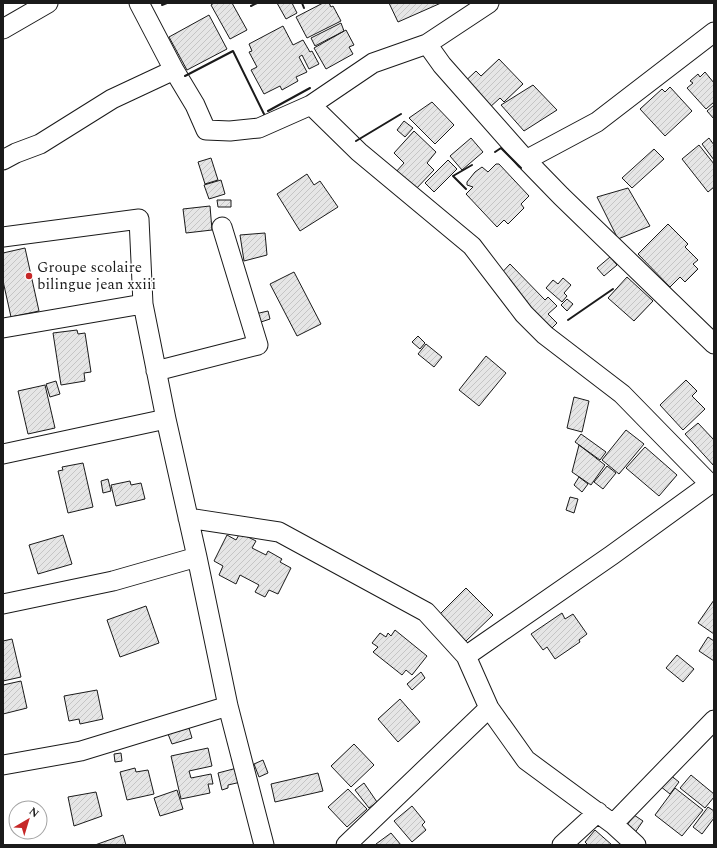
<svg xmlns="http://www.w3.org/2000/svg" width="717" height="848" viewBox="0 0 717 848" font-family="Spectral,serif">
<style>
.building{fill:url(#building-hatch);stroke:#1a1a1a}
.lines{fill:none;stroke-linecap:round;stroke-linejoin:round}
.minor-casing{stroke:#1a1a1a;stroke-width:21}
.minor{stroke:#fff;stroke-width:19}
.wall{stroke:#1a1a1a;stroke-width:2}
.poi-dot{fill:#c62828;stroke:#fff;stroke-width:1.5}
.labels{text-anchor:middle;stroke-width:3;stroke-linejoin:round;paint-order:stroke}
.poi-label{font-size:15px;fill:#1a1a1a;stroke:#fff;text-anchor:start}
</style>
<defs>
<pattern id="building-hatch" width="6" height="6" patternUnits="userSpaceOnUse"><rect width="6" height="6" fill="#e6e6e6"/><path d="M-1 1l2-2M0 6l6-6M5 7l2-2" fill="none" stroke="#c5c5c5"/></pattern>
</defs>
<rect width="100%" height="100%" fill="#fff"/>
<path class="building" d="M214 3H232L247 30 230 39 211 5Z
M277 3H292L297 13 286 19Z
M323 3H329L331 7 333 6 341 21 307 38 296 17Z
M389 3H441L398 22Z
M209 15 227 49 187 70 169 37Z
M341 23 344 31 315 46 311 38Z
M283 26 293 45 303 40 310 52 312 51 319 64 309 69 302 55 299 57 307 72 296 77 298 81 282 90 280 86 264 94 251 70 257 67 249 52 252 51 249 44Z
M346 30 354 45 349 47 353 54 326 69 314 48Z
M499 59 523 84 504 102 500 98 489 108 458 88 476 71 481 76Z
M705 72 714 83V102L706 109 687 88 693 83 690 81 698 74 700 77Z
M533 85 557 110 524 131 501 105Z
M670 87 692 111 665 136 640 109 662 89 665 92Z
M432 102 454 125 435 144 409 118Z
M714 105V119L707 111Z
M404 121 413 128 405 137 397 130Z
M414 131 436 152 427 163 434 170 414 191 395 173 404 163 394 153Z
M471 138 483 152 462 170 450 156Z
M709 138 714 145V160L702 144Z
M699 145 714 164V187L708 192 682 159Z
M654 149 664 159 632 188 622 178Z
M211 158 218 180 205 184 198 162Z
M448 160 457 169 434 192 425 183Z
M496 164H499L529 196 521 204 524 208 508 224 504 220 497 227 466 194 473 187 467 185V182L475 172 482 167 488 172Z
M307 174 314 185 320 181 338 207 300 231 277 194Z
M221 180 225 194 209 199 204 185Z
M628 188 650 226 618 239 597 197Z
M217 200H231V207H218Z
M210 206 212 230 186 233 183 209Z
M668 224 688 244 685 247 698 260 693 264 698 269 685 282 680 277 670 287 638 254Z
M265 233 267 255 244 261 240 235Z
M25 248 39 311 11 317 3 281V253Z
M610 257 617 265 604 276 597 268Z
M510 264 545 300 548 297 557 306 548 314 557 323 548 332 496 279Z
M294 272 321 324 297 336 270 284Z
M627 277 653 301 634 321 608 298Z
M563 278 571 285 564 293 567 296 562 302 546 288 553 280 558 284Z
M567 299 573 304 567 311 561 305Z
M268 311 270 319 258 323 255 314Z
M77 330 78 334 85 333 91 372 84 373 85 381 61 385 53 333Z
M418 336 425 343 420 349 412 342Z
M426 344 442 357 434 367 418 354Z
M486 356 506 373 479 406 459 390Z
M686 380 697 391 692 396 705 409 683 430 660 405Z
M56 381 60 394 50 397 46 384Z
M45 385 55 428 28 434 18 391Z
M574 397 589 401 582 432 567 428Z
M698 423 714 440V466L685 434Z
M626 430 644 444 619 474 602 460Z
M581 434 606 452 600 460 575 442Z
M579 445 605 465 591 485 572 472Z
M645 447 677 475 659 496 626 468Z
M83 463 93 507 68 513 58 471 63 470 62 467Z
M607 466 616 473 603 489 594 482Z
M579 477 588 484 582 492 574 485Z
M108 479 111 491 103 493 101 481Z
M130 481 131 485 141 483 145 499 116 506 111 485Z
M570 497 578 499 574 513 566 510Z
M240 533 256 541 252 548 266 555 268 551 282 559 280 562 291 568 278 594 269 590 265 597 255 592 259 585 240 575 236 584 219 575 223 566 214 561 227 535 236 540Z
M63 535 72 564 38 574 29 545Z
M466 588 493 615 466 641 440 614Z
M714 600V634L698 623Z
M146 606 159 643 120 657 107 620Z
M562 613 565 619 573 614 587 634 579 640 580 642 555 659 547 647 543 650 531 634Z
M395 630 427 656 412 675 406 670 402 675 373 652 378 647 372 643 380 633 386 637 388 633 391 636Z
M708 637 714 641V661L699 651Z
M12 639 21 677 3 681V641Z
M677 655 694 669 683 682 666 668Z
M421 672 425 678 412 690 407 684Z
M21 681 27 708 3 714V685Z
M97 690 103 719 80 724 79 719 69 721 64 696Z
M400 699 420 722 398 742 378 719Z
M189 728 192 738 172 744 168 734Z
M354 744 374 765 351 787 331 766Z
M208 748 212 766 189 771 191 778 211 774 213 784H208L210 793 181 799 171 756Z
M121 753 122 761 115 762 114 754Z
M263 760 268 773 259 777 254 764Z
M135 768 136 772 148 770 154 794 127 800 120 772Z
M237 768 241 782 228 785V788L222 790 218 773Z
M318 773 323 791 275 802 271 784Z
M669 774 679 782 670 794 660 786Z
M691 775 714 794V797L705 808 680 788Z
M364 783 377 802 369 808 355 790Z
M675 788 703 810 682 836 655 815Z
M348 789 367 809 347 827 328 807Z
M177 790 183 809 160 816 154 798Z
M96 792 102 816 74 826 68 797Z
M412 806 425 822 422 825 426 830 412 842 394 821Z
M708 807 714 811V818L702 834 693 827Z
M634 815 643 821 634 834 625 828Z
M595 830 612 845H588L585 842Z
M391 833 401 845H377L376 844Z
M123 835 126 845H95Z"/>
<g class="lines">
<defs>
<path id="minor" d="M139 3 174 70 195 105 206 130 230 131 259 128 311 105 373 63 427 44 442 65 526 160 561 196 714 344
M3 29 48 3
M427 44 489 3
M311 105 359 152 472 246 524 314 545 335 622 394 710 484 612 555 466 656
M3 160 16 153 40 144 112 99 174 70
M526 160 597 122 714 32
M3 237 139 219 143 304 166 419 3 454
M3 328 143 304
M156 371 258 345 222 227
M166 419 197 557 228 706 264 845
M188 518 279 532 426 612 466 656 489 708 526 760 613 824 636 845
M3 604 113 581 197 557
M3 765 81 751 228 706
M613 824 714 720
M346 845 489 708
M562 845 598 812"/>
</defs>
<use href="#minor" class="minor-casing"/>
<use href="#minor" class="minor"/>
<path class="wall" d="M302 3 304 8
M162 5 167 3
M251 6 257 3
M185 76 233 51 264 114
M268 111 310 88
M356 141 401 114
M495 152 501 148 521 168
M466 189 453 176 472 165
M568 320 613 289"/>
</g>
<circle class="poi-dot" cx="29" cy="276" r="4"/>
<g class="labels">
<g class="poi-label">
<text x="37" y="272">Groupe scolaire<tspan x="37" dy="17">bilingue jean xxiii</tspan></text>
</g>
</g>
<rect width="717" height="848" fill="none" stroke="#1a1a1a" stroke-width="8"/>
<g transform="translate(28 820) rotate(38)"><circle r="19" fill="#ffffff" stroke="#a3a3a3"/>
<path d="M0-3L7 15L0 10L-7 15Z" fill="#c62828"/>
<text y="-6" font-size="11" font-weight="bold" text-anchor="middle" fill="#1a1a1a">N</text>
</g>
</svg>
